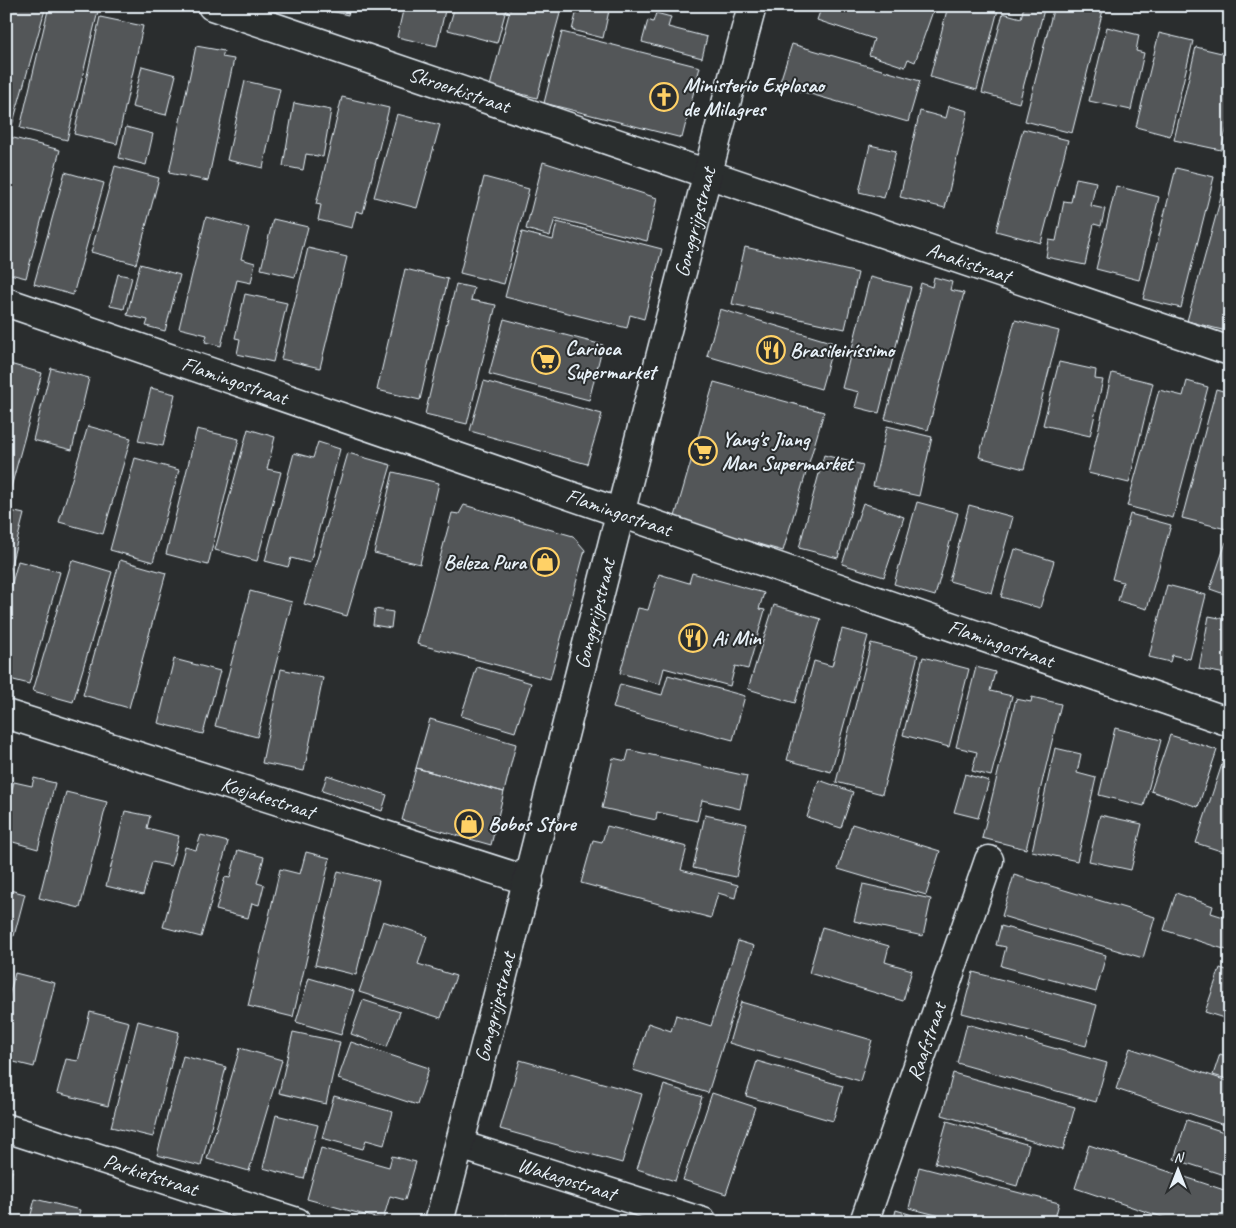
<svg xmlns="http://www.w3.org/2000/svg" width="1236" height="1228" viewBox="0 0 1236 1228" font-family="Caveat,sans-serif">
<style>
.building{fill:#535759;stroke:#e8f1f8}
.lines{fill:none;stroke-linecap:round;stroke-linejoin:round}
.minor-casing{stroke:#e8f1f8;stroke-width:31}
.minor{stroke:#2a2d2e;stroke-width:28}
.labels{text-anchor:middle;stroke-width:4;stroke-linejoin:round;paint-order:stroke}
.poi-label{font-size:21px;font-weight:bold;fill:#e8f1f8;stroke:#2a2d2e;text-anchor:start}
.street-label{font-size:21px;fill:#e8f1f8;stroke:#2a2d2e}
</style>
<rect width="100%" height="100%" fill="#2a2d2e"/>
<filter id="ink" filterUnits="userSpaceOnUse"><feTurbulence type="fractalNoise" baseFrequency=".02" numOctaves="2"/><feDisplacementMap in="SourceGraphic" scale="10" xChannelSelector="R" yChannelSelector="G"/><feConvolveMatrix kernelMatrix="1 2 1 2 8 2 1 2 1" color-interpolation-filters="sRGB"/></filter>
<g filter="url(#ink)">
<path class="building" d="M6 6H46L12 126 6 124Z
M49 6 99 7 67 140 20 128Z
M310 6H350L348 15Z
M404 6H446L437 46 397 37Z
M455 6H507L497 43 448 30Z
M511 6H562L537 98 490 86Z
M578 6H610L603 38 572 30Z
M822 6H920L933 11 915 62 908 59 905 67 869 55 874 39 817 20Z
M948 6H999L977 90 930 77Z
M1024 6H1045L1019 103 982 93 1003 13 1021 18Z
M1054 6H1104L1072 133 1025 121Z
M656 13 671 17 668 27 707 37 702 58 642 42 648 20 653 22Z
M100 17 143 26 117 144 74 134Z
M1107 27 1139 35 1136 51 1144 53 1131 110 1089 101Z
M562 32 700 67 682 138 544 103Z
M1159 33 1193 41 1170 136 1136 127Z
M792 44 920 81 908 122 779 85Z
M196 46 224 51 222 57 234 59 208 181 169 173Z
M1196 47 1230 55V115L1221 150 1174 140Z
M142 66 176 75 166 115 132 107Z
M245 81 280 89 263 168 227 160Z
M342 97 389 108 363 213 356 211 352 228 318 220 321 205 316 204Z
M294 103 331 110 323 157 306 154 303 170 283 166Z
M949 106 968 111 945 208 900 197 920 111 946 118Z
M397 114 440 125 417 208 374 197Z
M126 127 153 134 146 165 119 158Z
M1023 129 1068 140 1041 243 996 231Z
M6 136 60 150 26 278 6 273Z
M870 145 896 151 884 198 859 192Z
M1230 146V172L1225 171Z
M543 162 657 198 647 241 555 218 550 236 526 229Z
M115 166 159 178 136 264 91 252Z
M1176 168 1214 177 1181 308 1143 299Z
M65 172 104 183 73 295 34 284Z
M484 177 529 189 504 284 460 273Z
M1076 178 1096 182 1091 206 1105 209 1101 226 1094 224 1085 265 1046 257 1049 240 1056 241 1064 201 1071 202Z
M1116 186 1159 197 1139 280 1096 269Z
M1223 190 1230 192V332L1187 321Z
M206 217 249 228 241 259 255 263 251 283 237 280 221 346 205 342 207 335 179 328Z
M273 219 308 227 295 277 261 269Z
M557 222 662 249 644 319 630 315 627 328 505 297 522 232 553 240Z
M745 247 858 273 845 329 732 304Z
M308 248 347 257 320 368 281 359Z
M140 264 180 275 165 331 146 326 148 320 127 315Z
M405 269 448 279 420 400 377 390Z
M118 274 132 277 124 309 110 306Z
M870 277 911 287 879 413 855 407 859 392 842 388Z
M934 277 952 282 950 290 964 293 928 430 885 419 921 283 932 287Z
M456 284 474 288 471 300 496 305 467 424 425 414Z
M245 294 287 303 273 362 237 354 240 339 235 338Z
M720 309 834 343 821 389 707 356Z
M504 319 603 345 589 400 489 374Z
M1015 320 1059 331 1024 469 979 457Z
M1059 362 1096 370 1095 379 1103 380 1090 436 1043 425Z
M6 363 42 373 7 502H6Z
M51 368 89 378 72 450 33 440Z
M1112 373 1153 383 1129 483 1088 473Z
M484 381 602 414 587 464 470 431Z
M1187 381 1208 387 1173 518 1127 506 1159 390 1183 396Z
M714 382 824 412 783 551 674 520Z
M151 388 175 394 163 446 138 441Z
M1216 389 1230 393V514L1226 529 1182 518Z
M88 426 131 438 103 534 59 522Z
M887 426 932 437 919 496 873 486Z
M197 429 239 439 208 565 166 554Z
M248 429 275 437 267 469 281 472 257 561 215 550Z
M318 442 340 449 310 563 291 558 288 567 265 561 294 453 313 458Z
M348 453 391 465 347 616 304 604Z
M824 455 863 465 838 558 799 548Z
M135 458 179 470 153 562 110 550Z
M393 472 439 483 420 564 374 553Z
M917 502 958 513 935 596 894 584Z
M863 503 904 517 884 577 842 564Z
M464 505 573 536 585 550 550 679 417 644 452 513 459 514Z
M969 505 1013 517 992 593 949 581Z
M6 510 24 514 6 584Z
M1130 514 1171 525 1147 609 1118 601 1123 582 1112 579Z
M1226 542 1230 543V596L1210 589Z
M1015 549 1054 561 1040 608 1001 597Z
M72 560 112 572 73 702 33 691Z
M120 560 166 573 129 708 83 695Z
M18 561 60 572 29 684 6 678V605Z
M692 573 764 593 759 609 765 610 748 669 735 666 730 686 664 668 660 684 620 673 638 608 648 610 659 574 689 583Z
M1167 585 1206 595 1190 659 1172 655 1170 662 1149 657Z
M250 591 292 602 257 737 215 726Z
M774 605 821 619 795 703 748 689Z
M375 609 393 612 391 628 373 625Z
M1209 616 1230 620V657L1226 674 1199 669Z
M842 629 868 636 831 772 787 760 814 661 832 666Z
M871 643 918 655 882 794 836 782Z
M923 657 969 669 949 747 903 735Z
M174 659 220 671 203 734 158 723Z
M477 667 531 683 515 732 461 716Z
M976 667 995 672 990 691 1012 696 991 776 972 771 977 752 956 747Z
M281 669 323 678 304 771 262 763Z
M668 675 745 696 733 740 613 708 620 684 662 695Z
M1032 697 1061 704 1026 849 982 838 1016 699 1031 702Z
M430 719 516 744 504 792 416 768Z
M1115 728 1161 740 1144 806 1099 795Z
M1170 735 1217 750 1198 807 1151 791Z
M1055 748 1081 754 1077 773 1096 778 1077 861 1032 851Z
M629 750 747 776 740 809 702 800 697 821 657 812 656 820 602 808 613 758 626 761Z
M1226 752 1230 753V844L1226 843 1224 852 1196 843Z
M416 768 504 792 491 845 402 820Z
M965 774 989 781 978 818 954 812Z
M327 775 387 795 382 811 322 791Z
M34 778 55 783 38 849 6 840V809L14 782 32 786Z
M819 780 853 792 841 828 807 817Z
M66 792 107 802 80 908 39 898Z
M125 811 150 816 147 828 179 836 171 866 152 862 143 895 106 886Z
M705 815 747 824 736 877 693 868Z
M1100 815 1142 824 1131 870 1089 861Z
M852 824 940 851 926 895 838 869Z
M607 826 687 847 681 870 738 885 735 898 718 893 711 918 581 883 593 840 602 842Z
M201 835 228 842 201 937 163 927 185 847 196 850Z
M238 850 264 857 257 883 264 885 259 905 252 903 248 918 216 910 225 877 230 878Z
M306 852 330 858 293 1017 248 1006 280 869 300 874Z
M338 871 379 881 356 975 315 965Z
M1014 875 1155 917 1143 958 1002 916Z
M863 884 931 899 923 936 854 921Z
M6 889 25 894 14 936 6 934Z
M1176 893 1213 906 1211 913 1230 919V951L1164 930Z
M383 921 427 936 418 964 456 976 441 1018 359 992Z
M1001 926 1106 955 1096 992 1001 966 1006 947 996 945Z
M822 927 889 946 885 962 912 970 903 1001 809 973Z
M6 941 12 942 6 962Z
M738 941 754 946 708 1093 633 1070 648 1023 671 1031 676 1015 711 1026Z
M1220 968 1230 971V1020L1205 1012Z
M973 972 1097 1005 1086 1046 962 1013Z
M15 973 55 983 34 1067 6 1060V1008Z
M309 978 354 991 341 1035 296 1022Z
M363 1000 400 1012 387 1047 351 1034Z
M741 1002 872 1040 860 1081 729 1043Z
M90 1012 129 1022 108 1106 57 1093 66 1059 78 1061Z
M138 1021 179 1032 153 1137 111 1127Z
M967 1024 1107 1063 1096 1102 957 1063Z
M293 1032 340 1042 326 1104 279 1093Z
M351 1042 429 1068 417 1105 338 1079Z
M240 1048 282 1060 249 1171 207 1159Z
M1130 1048 1230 1082V1127L1116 1089Z
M1220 1054 1230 1057V1080L1213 1075Z
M183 1056 226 1067 201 1166 157 1155Z
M520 1060 642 1094 622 1163 500 1129Z
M757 1061 843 1086 833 1121 746 1096Z
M953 1073 1075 1107 1063 1150 942 1115Z
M664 1085 702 1097 675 1181 637 1169Z
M712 1093 755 1107 726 1194 683 1180Z
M334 1096 393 1112 384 1145 366 1140 363 1149 322 1138Z
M276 1115 318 1125 304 1179 263 1168Z
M1187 1120 1230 1134V1177L1174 1159Z
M947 1121 1029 1145 1017 1186 935 1163Z
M1089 1145 1230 1192V1222H1177L1075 1188Z
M321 1148 389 1167 392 1156 416 1162 405 1200 390 1196 383 1220 307 1199Z
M919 1167 1059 1203 1054 1222H963L909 1208Z
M6 1170 12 1171 6 1200Z
M35 1199 80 1210 77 1222H29Z
M896 1210 935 1222H893Z
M506 1215 529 1222H504Z"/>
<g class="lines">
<defs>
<g id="minor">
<path id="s1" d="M212 6 1230 351"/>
<path id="s2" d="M6 302 1230 722"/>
<path id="s3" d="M6 714 529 881"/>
<path id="s4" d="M6 1128 297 1222"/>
<path id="s5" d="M460 1145 703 1222"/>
<path id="s6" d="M439 1222C546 817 643 410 752 6"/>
<path id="s7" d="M864 1222 989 860"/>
</g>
</defs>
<use href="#minor" class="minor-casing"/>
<use href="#minor" class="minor"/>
</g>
</g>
<defs>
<symbol id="church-ring" viewBox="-11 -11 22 22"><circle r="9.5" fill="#2a2d2e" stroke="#ffd166" stroke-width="1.5"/><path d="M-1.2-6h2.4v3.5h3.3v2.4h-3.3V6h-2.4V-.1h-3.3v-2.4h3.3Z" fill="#ffd166"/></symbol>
<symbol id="restaurant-ring" viewBox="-11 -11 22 22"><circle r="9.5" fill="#2a2d2e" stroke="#ffd166" stroke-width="1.5"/><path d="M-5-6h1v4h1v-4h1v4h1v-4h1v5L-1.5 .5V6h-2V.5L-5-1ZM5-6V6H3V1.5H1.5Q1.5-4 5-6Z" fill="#ffd166"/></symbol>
<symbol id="supermarket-ring" viewBox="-11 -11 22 22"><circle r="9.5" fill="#2a2d2e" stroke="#ffd166" stroke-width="1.5"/><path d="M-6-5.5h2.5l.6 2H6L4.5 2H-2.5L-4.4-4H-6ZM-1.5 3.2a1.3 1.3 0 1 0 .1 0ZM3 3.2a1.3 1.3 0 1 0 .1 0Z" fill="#ffd166"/></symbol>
<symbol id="shop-ring" viewBox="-11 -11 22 22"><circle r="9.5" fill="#2a2d2e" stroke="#ffd166" stroke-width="1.5"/><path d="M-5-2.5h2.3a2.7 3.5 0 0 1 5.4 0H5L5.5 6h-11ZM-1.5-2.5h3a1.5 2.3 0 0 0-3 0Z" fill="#ffd166"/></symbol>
</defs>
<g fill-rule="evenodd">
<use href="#church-ring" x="648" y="81" width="32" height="32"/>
<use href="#restaurant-ring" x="755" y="334" width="32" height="32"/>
<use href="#supermarket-ring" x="530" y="344" width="32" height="32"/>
<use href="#supermarket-ring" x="687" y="435" width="32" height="32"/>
<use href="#shop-ring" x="529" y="546" width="32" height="32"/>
<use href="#restaurant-ring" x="677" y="622" width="32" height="32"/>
<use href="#shop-ring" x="453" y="808" width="32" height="32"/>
</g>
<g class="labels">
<g class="poi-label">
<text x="683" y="92">Ministerio Explosao<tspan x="683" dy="24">de Milagres</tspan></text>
<text x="565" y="355">Carioca<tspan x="565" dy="24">Supermarket</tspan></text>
<text x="790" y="357">Brasileiríssimo</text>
<text x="722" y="446">Yang's Jiang<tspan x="722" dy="24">Man Supermarket</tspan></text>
<text x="526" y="569" text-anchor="end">Beleza Pura</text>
<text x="712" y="645">Ai Min</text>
<text x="488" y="831">Bobos Store</text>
</g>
<g class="street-label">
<text dy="7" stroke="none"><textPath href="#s1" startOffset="261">Skroerkistraat</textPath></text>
<text dy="7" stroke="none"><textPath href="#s6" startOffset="1032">Gonggrijpstraat</textPath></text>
<text dy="7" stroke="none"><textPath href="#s1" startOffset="799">Anakistraat</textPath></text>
<text dy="7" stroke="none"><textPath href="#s2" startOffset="242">Flamingostraat</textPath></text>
<text dy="7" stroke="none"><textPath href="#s2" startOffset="648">Flamingostraat</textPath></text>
<text dy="7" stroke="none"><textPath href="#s6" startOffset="628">Gonggrijpstraat</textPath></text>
<text dy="7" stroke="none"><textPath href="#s2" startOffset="1052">Flamingostraat</textPath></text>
<text dy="7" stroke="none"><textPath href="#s3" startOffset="275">Koejakestraat</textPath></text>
<text dy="7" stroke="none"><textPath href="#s6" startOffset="222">Gonggrijpstraat</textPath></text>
<text dy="7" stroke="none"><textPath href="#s7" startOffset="191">Raafstraat</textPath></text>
<text dy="7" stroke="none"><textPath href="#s4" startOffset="152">Parkietstraat</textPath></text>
<text dy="7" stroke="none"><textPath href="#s5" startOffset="112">Wakagostraat</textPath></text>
</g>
</g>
<rect width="1236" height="1228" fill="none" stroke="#2a2d2e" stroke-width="25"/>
<rect x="12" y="12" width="1211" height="1203" fill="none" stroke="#e8f1f8" stroke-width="2" filter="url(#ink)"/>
<g transform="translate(1178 1170)" stroke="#2a2d2e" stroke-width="4" paint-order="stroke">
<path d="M0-4L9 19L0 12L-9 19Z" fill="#e8f1f8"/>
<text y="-8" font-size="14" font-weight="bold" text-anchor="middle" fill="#e8f1f8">N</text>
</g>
</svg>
